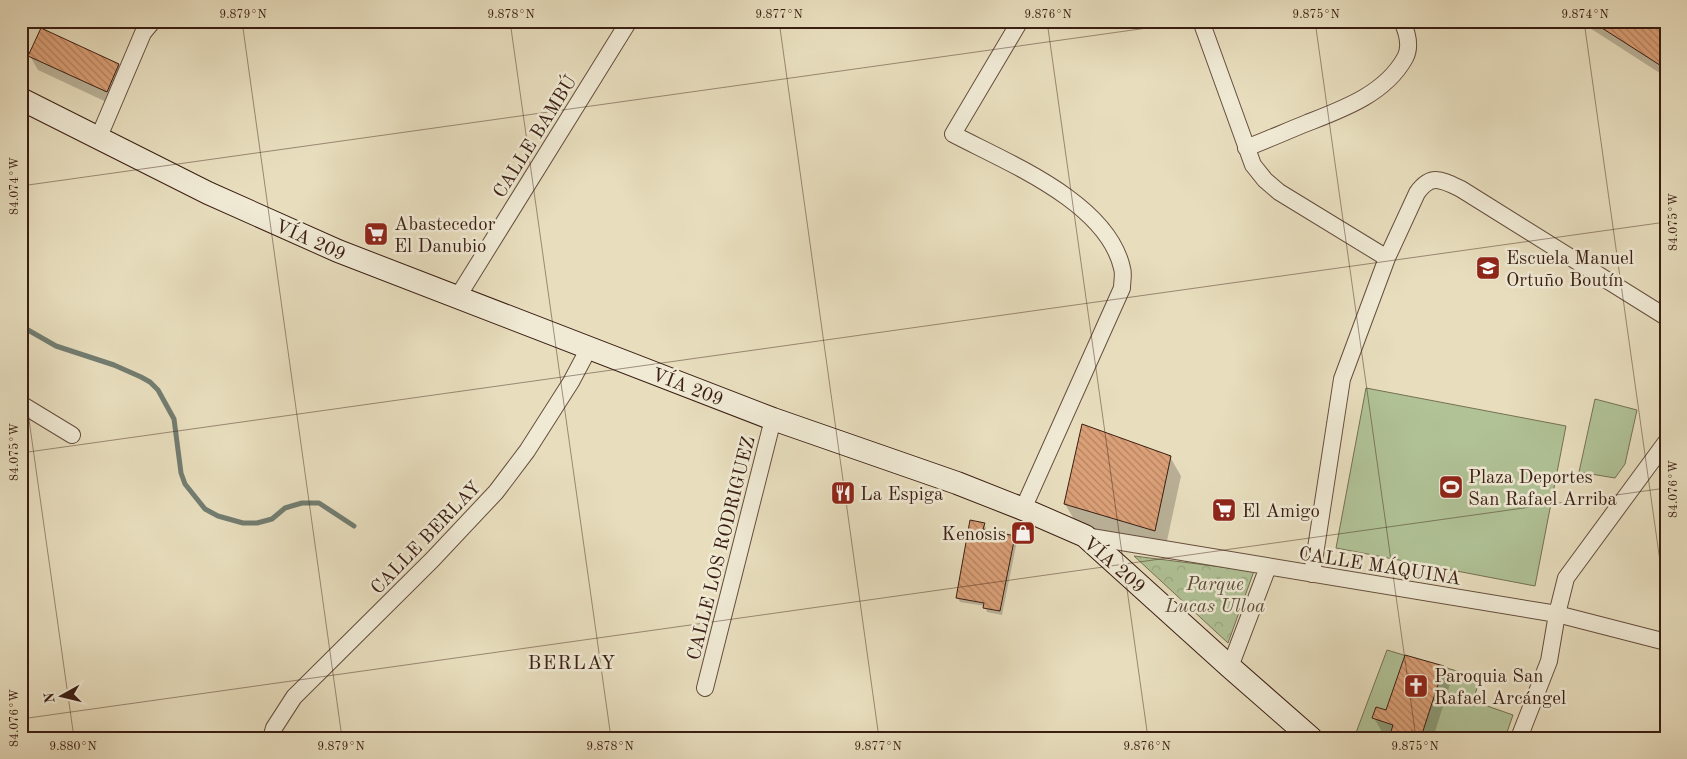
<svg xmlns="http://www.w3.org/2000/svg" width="1687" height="759" viewBox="0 0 1687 759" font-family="'Old Standard TT',serif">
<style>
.green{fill:#b0c296;stroke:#757054}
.park{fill:url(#park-crowns);stroke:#757054}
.shadow{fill:#0003}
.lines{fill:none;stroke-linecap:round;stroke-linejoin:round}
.stream{stroke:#727d71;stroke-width:5}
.building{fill:url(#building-back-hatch);stroke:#3a1e13}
.street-casing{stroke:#664e3e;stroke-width:18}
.secondary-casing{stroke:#3a1e13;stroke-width:24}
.street{stroke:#f0ead5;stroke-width:16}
.secondary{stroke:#f0ead5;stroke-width:22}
.ticks{fill:none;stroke:#3a1e13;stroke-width:1;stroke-opacity:0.45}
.labels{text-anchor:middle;stroke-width:5;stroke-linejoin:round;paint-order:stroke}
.street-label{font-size:19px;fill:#3a1e13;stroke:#f0ead5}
.poi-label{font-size:19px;fill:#3a1e13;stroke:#f0ead5;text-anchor:start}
.park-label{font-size:19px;font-style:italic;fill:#5d4f3a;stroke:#f0ead5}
.neighbourhood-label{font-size:20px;letter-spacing:1px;fill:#3a1e13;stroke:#f0ead5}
.neatline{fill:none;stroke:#3a1e13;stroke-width:2}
.ticks-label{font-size:12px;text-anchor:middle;fill:#3a1e13}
</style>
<defs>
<pattern id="park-crowns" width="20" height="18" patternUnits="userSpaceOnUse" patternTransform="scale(1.25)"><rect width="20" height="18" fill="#b0c296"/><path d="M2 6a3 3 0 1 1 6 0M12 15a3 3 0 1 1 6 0" fill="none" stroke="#98a680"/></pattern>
<pattern id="building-back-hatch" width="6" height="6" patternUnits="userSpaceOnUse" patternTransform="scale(1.25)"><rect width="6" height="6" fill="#dba077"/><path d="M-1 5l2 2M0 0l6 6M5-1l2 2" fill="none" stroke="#b38260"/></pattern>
</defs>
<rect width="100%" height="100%" fill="#e8debe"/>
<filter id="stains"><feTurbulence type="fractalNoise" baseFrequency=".004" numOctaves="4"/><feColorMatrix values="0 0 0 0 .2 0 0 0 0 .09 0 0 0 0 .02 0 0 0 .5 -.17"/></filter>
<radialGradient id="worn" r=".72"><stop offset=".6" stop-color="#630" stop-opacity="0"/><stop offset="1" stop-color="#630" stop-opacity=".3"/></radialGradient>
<path class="green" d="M1366 388 1566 426 1535 586 1336 548Z
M1595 399 1637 410 1625 464 1615 478 1579 472Z
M1387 650 1480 678 1473 701 1513 715 1505 738H1354Z"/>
<path class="park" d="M1134 556 1254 571 1228 643Z"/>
<path class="shadow" d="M106 21H118L115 25Z
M1579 21H1666V77Z
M30 56 118 65 126 79 115 106 38 70Z
M1170 457 1181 476 1165 550 1076 523 1065 504Z
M984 524 986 528V531L1014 537 1017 541 1002 615 987 612 985 606 960 602 958 598Z
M1443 667 1451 681 1433 738H1390L1391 735 1382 732 1374 718 1387 711Z"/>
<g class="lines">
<path class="stream" d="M21 326 56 346 114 365 141 377 150 382 158 390 174 419 181 473 185 484 205 509 218 516 243 523H257L272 519 285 508 302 503H319L354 526"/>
</g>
<path class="building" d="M1591 21H1666V69Z
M41 28 119 64 107 92 28 56Z
M1082 424 1171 456 1155 531 1064 504Z
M970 520 985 523 983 529 1015 536 1000 611 983 608 984 603 956 598Z
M1405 655 1444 666 1422 734 1411 731 1409 738H1389L1393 725 1372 718 1376 707 1386 710Z"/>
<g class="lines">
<defs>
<path id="street" d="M1020 21 953 134C1008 163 1107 202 1122 268 1124 274 1122 281 1122 288L1023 509
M1201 21 1253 165 1265 180 1279 192 1387 258
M98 139 143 33 153 21
M1246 148C1267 140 1287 131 1307 123 1343 109 1385 94 1405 58 1411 47 1407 32 1402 21
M457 298 629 21
M21 404 72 435
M1085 536 1557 614 1666 642
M1312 574 1342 379 1387 258 1417 193C1431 173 1442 180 1461 189L1666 317
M1230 667 1268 567
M705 688 773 419
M271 738 274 728 294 697 432 560 496 492 527 451 571 382 589 348
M1519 738 1549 661 1557 614 1566 578 1666 442"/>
<path id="secondary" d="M21 99 208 193 338 251 773 419 957 483 1023 509 1085 536 1230 667 1311 738"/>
</defs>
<use href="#street" class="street-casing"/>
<use href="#secondary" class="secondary-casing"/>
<use href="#street" class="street"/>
<use href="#secondary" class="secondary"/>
</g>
<path class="ticks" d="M242 21 342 738M510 21 611 738M779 21 879 738M1047 21 1148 738M1315 21 1416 738M1584 21 1666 604M21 186 1197 21M21 363 74 738M21 453 1666 222M21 719 1666 488"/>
<defs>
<symbol id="supermarket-square" viewBox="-11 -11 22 22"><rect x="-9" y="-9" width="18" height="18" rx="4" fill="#8f2418" stroke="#f0ead5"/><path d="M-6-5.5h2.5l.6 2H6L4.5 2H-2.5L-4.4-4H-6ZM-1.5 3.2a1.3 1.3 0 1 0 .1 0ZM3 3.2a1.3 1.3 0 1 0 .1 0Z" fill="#fff"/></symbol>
<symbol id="school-square" viewBox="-11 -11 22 22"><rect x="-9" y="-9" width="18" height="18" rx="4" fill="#8f2418" stroke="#f0ead5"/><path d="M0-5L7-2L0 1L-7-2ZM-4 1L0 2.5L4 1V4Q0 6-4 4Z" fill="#fff"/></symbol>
<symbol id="stadium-square" viewBox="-11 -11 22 22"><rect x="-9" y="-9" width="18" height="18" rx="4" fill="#8f2418" stroke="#f0ead5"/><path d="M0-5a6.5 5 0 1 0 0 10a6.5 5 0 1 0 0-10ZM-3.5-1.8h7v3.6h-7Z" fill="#fff"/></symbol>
<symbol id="restaurant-square" viewBox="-11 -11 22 22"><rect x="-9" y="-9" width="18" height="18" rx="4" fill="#8f2418" stroke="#f0ead5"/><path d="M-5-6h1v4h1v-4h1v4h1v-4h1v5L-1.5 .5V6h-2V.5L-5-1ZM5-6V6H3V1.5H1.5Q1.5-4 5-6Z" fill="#fff"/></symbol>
<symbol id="shop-square" viewBox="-11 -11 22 22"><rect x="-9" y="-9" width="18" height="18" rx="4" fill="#8f2418" stroke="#f0ead5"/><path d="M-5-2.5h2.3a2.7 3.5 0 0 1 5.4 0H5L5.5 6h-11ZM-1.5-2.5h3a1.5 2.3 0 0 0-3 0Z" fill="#fff"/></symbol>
<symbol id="church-square" viewBox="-11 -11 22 22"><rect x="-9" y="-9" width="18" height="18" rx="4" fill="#8f2418" stroke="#f0ead5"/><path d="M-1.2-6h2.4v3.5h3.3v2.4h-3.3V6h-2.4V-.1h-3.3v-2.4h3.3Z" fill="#fff"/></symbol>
</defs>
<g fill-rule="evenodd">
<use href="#supermarket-square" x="362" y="220" width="28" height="28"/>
<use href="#school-square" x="1474" y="254" width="28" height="28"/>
<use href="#stadium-square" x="1437" y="473" width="28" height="28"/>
<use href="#restaurant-square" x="829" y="479" width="28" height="28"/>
<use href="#supermarket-square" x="1210" y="496" width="28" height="28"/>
<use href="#shop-square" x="1009" y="519" width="28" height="28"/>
<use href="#church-square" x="1402" y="672" width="28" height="28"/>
</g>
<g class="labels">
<g class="street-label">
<text transform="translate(534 136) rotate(-58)" y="7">CALLE BAMBÚ</text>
<text transform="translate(311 239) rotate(24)" y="7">VÍA 209</text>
<text transform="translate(688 386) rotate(21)" y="7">VÍA 209</text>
<text transform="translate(425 537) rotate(-46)" y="7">CALLE BERLAY</text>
<text transform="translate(720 548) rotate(-76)" y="7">CALLE LOS RODRIGUEZ</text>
<text transform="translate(1115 564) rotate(41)" y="7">VÍA 209</text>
<text transform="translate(1380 565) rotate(9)" y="7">CALLE MÁQUINA</text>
</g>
<g class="poi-label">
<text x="394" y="230">Abastecedor<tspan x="394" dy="22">El Danubio</tspan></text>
<text x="1506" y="264">Escuela Manuel<tspan x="1506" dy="22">Ortuño Boutín</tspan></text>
<text x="1468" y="483">Plaza Deportes<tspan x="1468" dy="22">San Rafael Arriba</tspan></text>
<text x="860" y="500">La Espiga</text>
<text x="1242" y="517">El Amigo</text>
<text x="1006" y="540" text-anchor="end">Kenosis</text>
<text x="1434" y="682">Paroquia San<tspan x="1434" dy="22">Rafael Arcángel</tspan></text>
</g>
<g class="park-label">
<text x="1215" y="590">Parque<tspan x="1215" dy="22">Lucas Ulloa</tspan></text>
</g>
<g class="neighbourhood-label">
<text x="572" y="669">BERLAY</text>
</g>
</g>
<rect width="1687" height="759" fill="none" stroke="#e8debe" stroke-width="55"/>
<g transform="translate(62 696) rotate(262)" stroke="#f0ead5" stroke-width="4" paint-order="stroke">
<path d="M0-4L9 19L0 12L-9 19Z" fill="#3a1e13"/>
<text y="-8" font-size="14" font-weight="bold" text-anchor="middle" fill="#3a1e13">N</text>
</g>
<rect x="28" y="28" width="1632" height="704" class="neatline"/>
<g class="ticks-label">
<text x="243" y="18">9.879°N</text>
<text x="511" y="18">9.878°N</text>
<text x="779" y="18">9.877°N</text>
<text x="1048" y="18">9.876°N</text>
<text x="1316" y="18">9.875°N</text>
<text x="1585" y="18">9.874°N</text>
<text transform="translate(14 186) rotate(-90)" y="4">84.074°W</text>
<text transform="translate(1673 222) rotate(-90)" y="4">84.075°W</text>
<text transform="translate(14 452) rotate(-90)" y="4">84.075°W</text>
<text transform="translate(1673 489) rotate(-90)" y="4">84.076°W</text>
<text transform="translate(14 718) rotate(-90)" y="4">84.076°W</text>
<text x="73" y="750">9.880°N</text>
<text x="341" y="750">9.879°N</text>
<text x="610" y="750">9.878°N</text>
<text x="878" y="750">9.877°N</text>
<text x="1147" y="750">9.876°N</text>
<text x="1415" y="750">9.875°N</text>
</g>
<rect width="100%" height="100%" filter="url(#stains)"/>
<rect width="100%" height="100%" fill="url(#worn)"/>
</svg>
